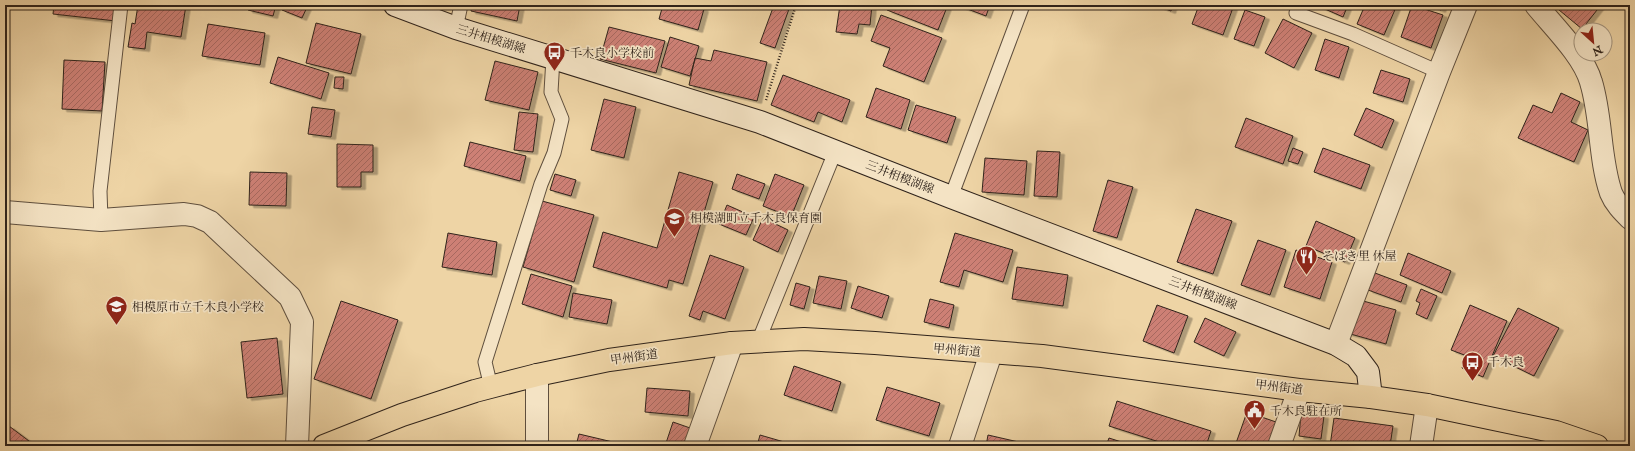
<svg xmlns="http://www.w3.org/2000/svg" width="1635" height="451" viewBox="0 0 1635 451" font-family="'IM FELL English','Noto Serif JP',serif">
<style>
.building{fill:url(#building-hatch);stroke:#2f231b;filter:url(#shadow)}
.lines{fill:none;stroke-linecap:round;stroke-linejoin:round}
.lane-casing{stroke:#5f4f3e;stroke-width:15}
.street-casing{stroke:#5f4f3e;stroke-width:24}
.secondary-casing{stroke:#2f231b;stroke-width:24}
.highway-casing{stroke:#2f231b;stroke-width:24}
.path{stroke:#2f231b;stroke-width:2.5;stroke-dasharray:1 2;stroke-linecap:butt}
.lane{stroke:#f4e3c4;stroke-width:13}
.street{stroke:#f4e3c4;stroke-width:22}
.secondary{stroke:#f4e3c4;stroke-width:22}
.highway{stroke:#eed4a5;stroke-width:22}
.labels{text-anchor:middle;stroke-width:3.5;stroke-linejoin:round;paint-order:stroke}
.street-label{font-size:12px;fill:#2f231b;stroke:#f4e3c4}
.poi-label{font-size:12px;fill:#2f231b;stroke:#f4e3c4;text-anchor:start}
</style>
<defs>
<pattern id="building-hatch" width="6" height="6" patternUnits="userSpaceOnUse"><rect width="6" height="6" fill="#cd8075"/><path d="M-1 1l2-2M0 6l6-6M5 7l2-2" fill="none" stroke="#a7685f"/></pattern>
<filter id="shadow"><feDropShadow dx="4.5" dy="2.5" stdDeviation="0" flood-color="#0004"/></filter>
</defs>
<rect width="100%" height="100%" fill="#eed4a5"/>
<filter id="stains"><feTurbulence type="fractalNoise" baseFrequency=".005" numOctaves="4"/><feColorMatrix values="0 0 0 0 .2 0 0 0 0 .09 0 0 0 0 .02 0 0 0 .5 -.17"/></filter>
<radialGradient id="worn" r=".72"><stop offset=".6" stop-color="#630" stop-opacity="0"/><stop offset="1" stop-color="#630" stop-opacity=".3"/></radialGradient>
<path class="building" d="M54 5H118L116 21 53 14Z
M138 5H186L181 37 147 32 145 49 128 47 132 23 135 24Z
M249 5H276L273 16 248 10Z
M284 5H308L302 18 282 10Z
M472 5H520L517 21 471 11Z
M663 5H690L704 9 698 30 659 19Z
M774 5H779L789 9 775 48 760 43Z
M840 5H872L870 25 859 24 857 34 836 32Z
M889 5H942L947 7 938 30 887 10Z
M957 5H990L986 16Z
M1155 5H1173L1171 11Z
M1199 5H1234L1223 35 1192 24Z
M1316 5H1348L1343 17Z
M1365 5H1397L1384 35 1357 24Z
M1412 5 1443 15 1431 48 1401 37Z
M1428 5H1443L1441 10Z
M1553 5H1601L1582 29Z
M1245 10 1265 17 1254 46 1234 39Z
M881 15 942 38 924 82 883 66 890 48 871 41Z
M1283 19 1312 33 1294 68 1265 53Z
M316 23 361 34 351 74 306 63Z
M208 24 265 33 260 65 202 56Z
M609 27 665 41 656 73 600 59Z
M670 37 699 46 690 76 661 67Z
M1325 39 1349 47 1339 78 1315 70Z
M714 50 767 62 757 101 689 85 695 58 711 61Z
M278 57 329 73 321 99 270 83Z
M64 60 105 62 102 111 62 109Z
M495 61 538 72 529 110 485 100Z
M1381 70 1410 79 1403 102 1373 93Z
M783 75 850 100 842 122 818 112 814 122 771 105Z
M335 77H344L343 89 334 88Z
M876 88 910 100 901 129 866 117Z
M1561 93 1580 102 1571 122 1588 130 1574 162 1518 138 1533 105 1552 113Z
M604 99 636 107 624 158 591 150Z
M916 105 956 117 947 143 908 130Z
M312 107 335 110 331 137 308 134Z
M1366 108 1394 120 1382 148 1354 135Z
M519 112 538 114 533 152 514 150Z
M1246 118 1293 136 1283 164 1235 147Z
M470 142 526 156 520 181 464 166Z
M337 144 373 145V172H361V187H337Z
M1293 148 1303 152 1298 164 1288 161Z
M1323 148 1370 165 1361 189 1314 172Z
M1037 151 1060 152 1057 197 1034 196Z
M985 158 1027 161 1024 195 982 192Z
M250 172 287 173 286 206 249 205Z
M679 172 713 182 683 284 669 280 667 288 593 267 603 232 657 248Z
M555 174 576 180 571 196 550 190Z
M737 174 765 184 759 199 732 189Z
M775 174 804 185 791 217 763 206Z
M1108 180 1133 187 1117 238 1093 231Z
M542 201 594 215 574 282 523 267Z
M727 205 754 217 746 235 719 224Z
M1196 209 1232 221 1213 274 1177 262Z
M763 218 788 230 778 252 753 240Z
M1316 221 1355 238 1345 262 1306 246Z
M448 233 497 242 492 275 442 267Z
M955 233 1013 250 1003 282 964 270 959 287 940 282Z
M1258 240 1286 250 1270 295 1241 285Z
M1296 250 1332 262 1320 299 1284 287Z
M1408 253 1451 271 1442 293 1400 275Z
M710 255 744 267 725 319 703 311 700 320 689 316Z
M1017 267 1068 275 1063 306 1012 299Z
M1375 273 1407 285 1401 302 1368 290Z
M531 274 572 286 563 317 522 304Z
M819 276 847 281 841 309 813 303Z
M796 283 810 287 804 309 790 305Z
M858 286 889 296 882 318 851 308Z
M1421 289 1437 296 1427 319 1416 314 1420 303 1416 301Z
M573 293 612 300 607 324 569 317Z
M930 299 954 305 949 328 924 322Z
M1356 299 1396 310 1386 344 1347 333Z
M341 301 398 320 371 399 314 379Z
M1157 305 1188 316 1174 353 1143 341Z
M1470 305 1507 321 1483 377 1462 368 1467 356 1451 350Z
M1518 308 1559 328 1534 376 1493 356Z
M1205 318 1236 332 1224 356 1194 342Z
M277 338 283 394 247 398 241 342Z
M794 366 841 382 832 411 784 395Z
M887 387 940 403 929 436 876 420Z
M647 388 690 391 688 416 645 412Z
M1117 401 1211 431 1206 446H1172L1109 426Z
M1247 412 1276 422 1268 446H1235Z
M1301 414 1324 416 1321 439 1299 436Z
M1334 418 1393 426 1390 446H1330Z
M673 422 693 429 687 446H665Z
M9 426 29 441 25 446H5V431Z
M579 434 617 443 616 446H576Z
M760 435 798 446H757Z
M988 435 1036 446H986Z
M1109 438 1134 446H1106Z"/>
<g class="lines">
<defs>
<path id="lane" d="M1299 5 1296 13 1353 34 1439 72
M456 28 461 5
M951 197 1023 5
M101 220 100 191 121 5
M758 342 835 152
M491 387 485 362 541 184 554 153 562 119 551 92 553 58"/>
<path id="street" d="M1536 5C1553 26 1584 56 1591 82 1602 118 1599 158 1611 193 1615 203 1623 211 1630 218
M5 212 101 220 184 214 197 216 210 222 290 297 302 322 297 446
M1336 344 1439 72 1466 5
M537 446V375
M695 446 732 343
M960 446 991 353
M1279 446 1299 390
M1421 446 1427 405"/>
<path id="secondary" d="M395 5 456 28 760 122 951 197 1336 344 1356 356 1368 372 1371 397"/>
<path id="highway" d="M324 446 402 415 475 391 537 375 609 360 732 343 804 339 875 343 1042 356 1299 390 1371 397 1427 405 1556 432 1597 446"/>
</defs>
<use href="#lane" class="lane-casing"/>
<use href="#street" class="street-casing"/>
<use href="#secondary" class="secondary-casing"/>
<use href="#highway" class="highway-casing"/>
<path class="path" d="M766 100 796 5"/>
<use href="#lane" class="lane"/>
<use href="#street" class="street"/>
<use href="#secondary" class="secondary"/>
<use href="#highway" class="highway"/>
</g>
<defs>
<symbol id="bus-pin" viewBox="-11 -11 22 30"><path d="M0 17L-7.5 6A9.5 9.5 0 1 1 7.5 6Z" fill="#8f2418" stroke="#f4e3c4"/><path d="M-5-6H5V4H4V6H2V4H-2V6H-4V4H-5ZM-3.5-4V0h7V-4ZM-3.5 1.2v1.5H-2V1.2ZM2 1.2v1.5H3.5V1.2Z" fill="#fff"/></symbol>
<symbol id="school-pin" viewBox="-11 -11 22 30"><path d="M0 17L-7.5 6A9.5 9.5 0 1 1 7.5 6Z" fill="#8f2418" stroke="#f4e3c4"/><path d="M0-5L7-2L0 1L-7-2ZM-4 1L0 2.5L4 1V4Q0 6-4 4Z" fill="#fff"/></symbol>
<symbol id="restaurant-pin" viewBox="-11 -11 22 30"><path d="M0 17L-7.5 6A9.5 9.5 0 1 1 7.5 6Z" fill="#8f2418" stroke="#f4e3c4"/><path d="M-5-6h1v4h1v-4h1v4h1v-4h1v5L-1.5 .5V6h-2V.5L-5-1ZM5-6V6H3V1.5H1.5Q1.5-4 5-6Z" fill="#fff"/></symbol>
<symbol id="civic-pin" viewBox="-11 -11 22 30"><path d="M0 17L-7.5 6A9.5 9.5 0 1 1 7.5 6Z" fill="#8f2418" stroke="#f4e3c4"/><path d="M-.6-6.5H3V-4.5H.6V-3L4-1V1h2V6H-6V1h2V-1L-.6-3ZM-1.2 2.5V6h2.4V2.5Z" fill="#fff"/></symbol>
</defs>
<g fill-rule="evenodd">
<use href="#bus-pin" x="542" y="40" width="25" height="34"/>
<use href="#school-pin" x="662" y="206" width="25" height="34"/>
<use href="#restaurant-pin" x="1294" y="244" width="25" height="34"/>
<use href="#school-pin" x="104" y="294" width="25" height="34"/>
<use href="#bus-pin" x="1460" y="350" width="25" height="34"/>
<use href="#civic-pin" x="1242" y="398" width="25" height="34"/>
</g>
<g class="labels">
<g class="street-label">
<text transform="translate(491 39) rotate(17)" y="4">三井相模湖線</text>
<text transform="translate(900 177) rotate(21)" y="4">三井相模湖線</text>
<text transform="translate(1203 293) rotate(21)" y="4">三井相模湖線</text>
<text transform="translate(957 350) rotate(5)" y="4">甲州街道</text>
<text transform="translate(634 357) rotate(-8)" y="4">甲州街道</text>
<text transform="translate(1279 387) rotate(7)" y="4">甲州街道</text>
</g>
<g class="poi-label">
<text x="570" y="57">千木良小学校前</text>
<text x="690" y="222">相模湖町立千木良保育園</text>
<text x="1322" y="260">そばき里 休屋</text>
<text x="132" y="311">相模原市立千木良小学校</text>
<text x="1488" y="366">千木良</text>
<text x="1270" y="415">千木良駐在所</text>
</g>
</g>
<rect width="1635" height="451" fill="none" stroke="#eed4a5" stroke-width="20"/>
<rect x="6" y="6" width="1623" height="439" fill="none" stroke="#2f231b" stroke-width="2"/>
<rect x="10" y="10" width="1615" height="431" fill="none" stroke="#2f231b"/>
<g transform="translate(1593 42) rotate(153)"><circle r="19" fill="#f4e3c4" stroke="#a59680"/>
<path d="M0-3L7 15L0 10L-7 15Z" fill="#8f2418"/>
<text y="-6" font-size="11" font-weight="bold" text-anchor="middle" fill="#2f231b">N</text>
</g>
<rect width="100%" height="100%" filter="url(#stains)"/>
<rect width="100%" height="100%" fill="url(#worn)"/>
</svg>
